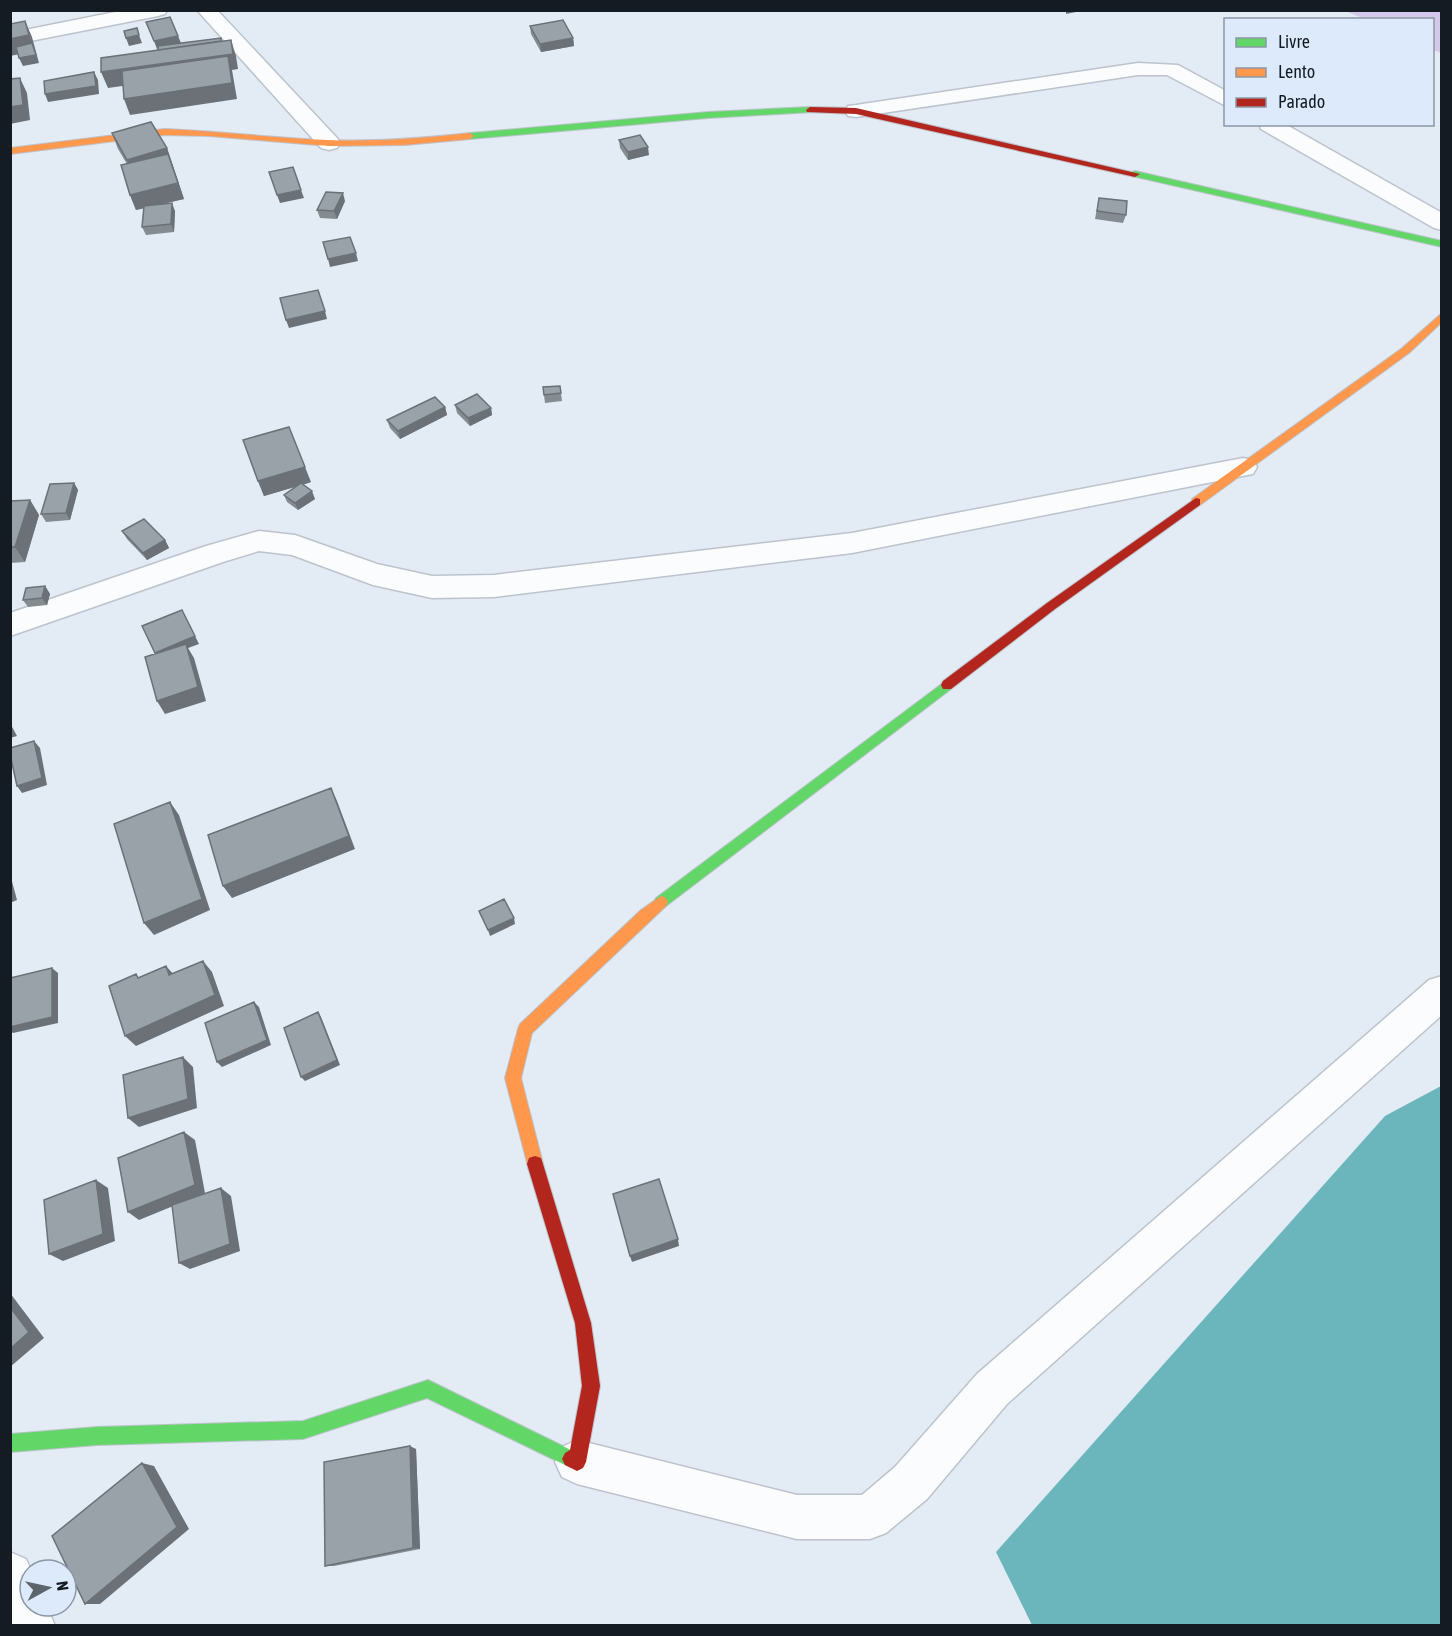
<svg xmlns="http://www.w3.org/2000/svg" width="1452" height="1636" viewBox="0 0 1452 1636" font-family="'Asap Condensed',sans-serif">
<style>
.green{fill:#d5c9eb}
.water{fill:#6bb6bc}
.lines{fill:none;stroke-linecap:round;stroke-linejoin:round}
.street-casing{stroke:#bcc3cc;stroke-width:3}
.fast-casing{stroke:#bcc3cc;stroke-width:2}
.slow-casing{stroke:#bcc3cc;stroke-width:2}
.jam-casing{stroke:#bcc3cc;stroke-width:2}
.street{fill:#fbfcfe;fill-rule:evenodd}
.fast{fill:#63d668;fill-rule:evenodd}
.slow{fill:#ff974d;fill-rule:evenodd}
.jam{fill:#b3261e;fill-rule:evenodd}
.wall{fill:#848b91}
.shaded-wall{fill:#6b7176}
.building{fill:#99a2a9;stroke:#6b7176;stroke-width:1.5}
</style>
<rect width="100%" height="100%" fill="#e3ebf5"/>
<path class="green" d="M1345 11H1441V53L1433 50 1432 20 1365 19Z"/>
<path class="water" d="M1441 1086V1625H1032L996 1552 1385 1116Z"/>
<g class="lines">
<defs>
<path id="street" d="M125 10H167L165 14 158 16 10 45V33Z
M197 10H217L337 138 340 143 337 148 329 150 321 148Z
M1138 63 1178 65 1226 91V106L1167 75H1138L856 117 848 116 845 111 848 106 856 105Z
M1259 124H1285L1442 213V230L1434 228 1261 129Z
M1243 458 1253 460 1257 467 1253 474 852 553 494 597 432 598 373 585 292 555 259 551 223 562 10 636V613L206 546 259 531 295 535 377 564 432 576 494 575 852 533Z
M1442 976V1015L1007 1404 927 1499 886 1533 870 1539H797L577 1484 562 1477 555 1462 562 1447 577 1440 797 1495H862L895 1467 977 1374 1429 980Z
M10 1552 26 1559 31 1570 30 1606H47L55 1626H10Z"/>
<path id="fast" d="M810 107 814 110 813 112 708 118 470 139 466 136 470 133 708 112Z
M1135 171 1442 241V247L1132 176V172Z
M947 680 953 685 951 689 666 906 661 908 656 906 654 902 656 898Z
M428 1380 577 1453 580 1459 577 1465 571 1468 565 1465 427 1398 303 1439 97 1445 10 1452V1434L97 1427 303 1421Z"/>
<path id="slow" d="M164 129C219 131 273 138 328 140 376 142 423 138 470 133L474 136 470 139 405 145 329 146 209 136 164 135 10 154V148Z
M1442 313V322L1409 353 1200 505H1192V499L1401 349Z
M661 896 666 898 668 902 666 906 532 1033 521 1078 543 1164 541 1170 535 1172 529 1170 505 1078 518 1029 520 1024 641 910Z"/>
<path id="jam" d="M810 107 856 108 1140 174 1135 177 856 114 807 112 806 110Z
M1196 498 1200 499V505L1055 609 951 689H943L941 685 943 681 1047 603Z
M535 1156 541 1158 543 1164 591 1323 600 1386 586 1462 583 1468 577 1471 565 1465 562 1459 565 1453 570 1450 582 1386 575 1323 527 1164 529 1158Z"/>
</defs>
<use href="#street" class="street-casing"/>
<use href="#fast" class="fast-casing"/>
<use href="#slow" class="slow-casing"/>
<use href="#jam" class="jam-casing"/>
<use href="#street" class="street"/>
<use href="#fast" class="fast"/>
<use href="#slow" class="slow"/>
<use href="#jam" class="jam"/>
</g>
<path class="wall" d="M530 26 573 38 574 46 541 52 531 34Z
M112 133 167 148 184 199 166 203 175 211 174 232 146 235 142 227 144 208 136 210 130 195 127 164 118 149Z
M619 140 649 155 628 160 620 148Z
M1099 198 1126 215 1123 223 1095 219Z
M345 201 337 219 320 218 317 210Z
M560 386 562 401 545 403 543 387Z
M455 405 491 408 492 415 470 426 457 413Z
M445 407 447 415 400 439 390 428 387 420Z
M258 481 311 482 303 485 315 499 298 510 287 502 284 495 295 487 264 496Z
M74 483 78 490 70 520 46 522 41 514Z
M30 500 39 515 25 562 10 563V501Z
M122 531 165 540 169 548 147 560 127 539Z
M45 586 50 594 47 605 28 607 23 600Z
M416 1449 420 1549 334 1566H325Z"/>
<path class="shaded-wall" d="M1066 10H1081V11L1066 14Z
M25 21 32 37 39 63 23 66 19 58 35 51 10 56V39Z
M139 35 142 43 129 46 126 38Z
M178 36 181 43 157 49 154 41Z
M221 38 223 46 231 40 236 56 238 69 232 70 237 99 130 115 124 99 230 71 108 88 101 72Z
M573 38 574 46 541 52 540 44Z
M94 72 98 80 99 94 48 102 45 94Z
M20 78 27 93 30 120 10 124V107Z
M648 147 649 155 628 160V152Z
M167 148 184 199 136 210 130 195 133 175 127 160Z
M301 190 304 198 280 203 277 195Z
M343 193 345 201 337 219 334 211Z
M172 203 175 211 174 232 171 224Z
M356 253 358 261 330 267 328 259Z
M325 311 327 319 289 328 286 320Z
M445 407 447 415 400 439 398 431Z
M491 408 492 415 470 426 468 418Z
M305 467 311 482 264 496 258 481Z
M74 483 78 490 70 520 66 513Z
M312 491 315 499 298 510 295 503Z
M30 500 39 515 25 562 15 547Z
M165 540 169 548 147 560 143 553Z
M45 586 50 594 47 605 42 598Z
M182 610 199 644 188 648 194 658 206 701 165 714 157 701 155 653Z
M10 723 17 736 10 738Z
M34 741 40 748 47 785 22 793 17 786Z
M331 788 337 801 355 849 232 898 223 886Z
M170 802 179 815 210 910 154 935 144 923Z
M10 874 17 900 10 903Z
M514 918 515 924 490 936 488 930Z
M203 961 212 972 224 1006 136 1046 125 1036Z
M166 966 176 977 169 975Z
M52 968 58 973V1023L13 1033 10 1031V1027Z
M254 1002 259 1007 271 1045 222 1067 217 1062Z
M318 1012 321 1017 340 1065 305 1081 301 1077Z
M183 1057 193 1067 197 1108 139 1127 128 1118Z
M184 1132 195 1140 205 1193 139 1220 128 1212Z
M96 1180 108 1188 115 1241 63 1261 49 1254Z
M221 1188 231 1196 240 1251 190 1269 179 1263Z
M678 1239 679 1246 632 1262 630 1256Z
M10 1293 44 1338 10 1367Z
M410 1446 416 1449 420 1549 413 1548Z
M142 1463 154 1466 189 1529 100 1604H85Z"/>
<path class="building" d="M170 17 178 36 154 41 146 22Z
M563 20 573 38 540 44 530 26Z
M25 21 29 35 10 39V24Z
M137 28 139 35 126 38 124 31Z
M221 38V41L158 50V46Z
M231 40 233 54 101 72V58Z
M32 43 36 55 19 58 16 47Z
M228 56 232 83 124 99 122 71Z
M94 72 96 86 45 94 44 81Z
M20 78 23 105 10 107V79Z
M151 122 167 148 127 160 112 133Z
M640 135 648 147 628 152 619 140Z
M168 154 178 183 130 195 121 165Z
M293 167 301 190 277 195 269 172Z
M326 192 343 193 334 211 317 210Z
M1099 198 1127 201 1126 215 1097 211Z
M172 203 171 224 142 227 144 206Z
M350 237 356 253 328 259 323 242Z
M318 290 325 311 286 320 280 298Z
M560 386 561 393 544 395 543 387Z
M477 394 491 408 468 418 455 405Z
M435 397 445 407 398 431 387 420Z
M289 427 305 467 258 481 243 440Z
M74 483 66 513 41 514 50 484Z
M301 483 312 491 295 503 284 495Z
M30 500 15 547H10V501Z
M144 519 165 540 143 553 122 531Z
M45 586 42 598 23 600 26 588Z
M182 610 195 636 155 653 142 626Z
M186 644 198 687 157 701 145 657Z
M34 741 42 778 17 786 10 754V748Z
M331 788 349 836 223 886 208 835Z
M170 802 202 899 144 923 114 824Z
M504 899 514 918 488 930 479 911Z
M203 961 215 995 125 1036 109 986 136 974 138 978 166 966 169 975Z
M52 968V1017L10 1027V978Z
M254 1002 267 1040 217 1062 205 1023Z
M318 1012 337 1060 301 1077 284 1028Z
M183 1057 188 1099 128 1118 123 1075Z
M184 1132 195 1185 128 1212 118 1158Z
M659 1179 678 1239 630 1256 613 1194Z
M96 1180 103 1234 49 1254 44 1200Z
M221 1188 230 1244 179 1263 172 1205Z
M10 1307 29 1332 10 1349Z
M410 1446 413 1548 325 1566 324 1462Z
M142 1463 177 1527 85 1604 52 1536Z"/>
<rect width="1452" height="1636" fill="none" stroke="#151b23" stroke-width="24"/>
<rect x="1224" y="18" width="210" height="108" fill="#dceafc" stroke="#8c97a5" stroke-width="1.5"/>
<rect x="1236" y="38" width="30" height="9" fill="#63d668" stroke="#8c97a5" stroke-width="1.5"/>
<text x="1278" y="48" font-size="18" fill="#151b23">Livre</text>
<rect x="1236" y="68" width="30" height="9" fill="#ff974d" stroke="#8c97a5" stroke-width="1.5"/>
<text x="1278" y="78" font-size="18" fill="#151b23">Lento</text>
<rect x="1236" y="98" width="30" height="9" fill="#b3261e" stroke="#8c97a5" stroke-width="1.5"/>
<text x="1278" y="108" font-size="18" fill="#151b23">Parado</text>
<g transform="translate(48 1588) rotate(82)"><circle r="28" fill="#dceafc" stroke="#8c97a5" stroke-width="1.5"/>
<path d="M0-4.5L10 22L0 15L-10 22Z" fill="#5d646c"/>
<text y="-9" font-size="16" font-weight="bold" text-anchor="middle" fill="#151b23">N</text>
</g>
</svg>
